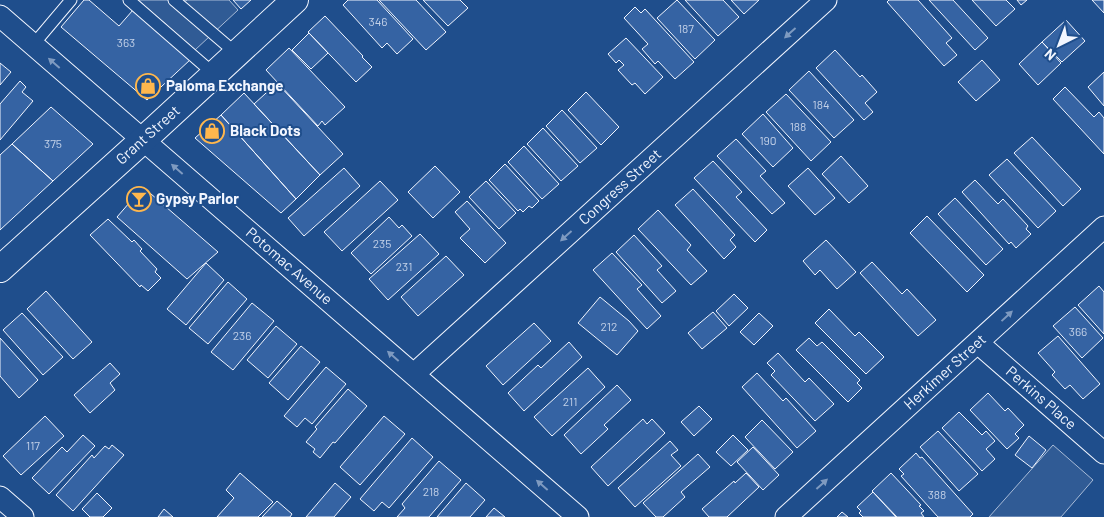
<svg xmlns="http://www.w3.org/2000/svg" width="1104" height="517" viewBox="0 0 1104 517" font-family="Barlow,sans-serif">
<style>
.parking{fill:#305b95;stroke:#a8bbd7}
.building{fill:#3563a3;stroke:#f2f6ff}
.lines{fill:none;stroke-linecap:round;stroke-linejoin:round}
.service-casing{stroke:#f2f6ff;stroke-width:13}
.minor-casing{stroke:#f2f6ff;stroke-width:23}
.tertiary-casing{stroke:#f2f6ff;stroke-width:28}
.service{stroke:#1f4e8c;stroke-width:11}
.minor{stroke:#1f4e8c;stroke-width:21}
.tertiary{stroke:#1f4e8c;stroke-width:26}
.oneway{fill:#7e9ac0}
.labels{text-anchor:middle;stroke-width:4;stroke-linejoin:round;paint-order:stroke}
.number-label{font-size:12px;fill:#c3d1e8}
.poi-label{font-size:15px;font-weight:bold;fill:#f2f6ff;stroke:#1f4e8c;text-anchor:start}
.street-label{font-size:15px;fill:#f2f6ff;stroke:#1f4e8c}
</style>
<rect width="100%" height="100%" fill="#1f4e8c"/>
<path class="parking" d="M138 0H184L186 1 187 0H229L238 10 195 50Z
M1053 445 1093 480 1061 517H989Z"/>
<path class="building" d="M84 0H89L119 26 133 10 191 59 147 100 61 27Z
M233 0H251L241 9Z
M348 0H377L413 39 397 54 387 43 382 48 343 5Z
M379 0H416L446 32 426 50Z
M423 0H460L468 8 448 26Z
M677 0 715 40 695 59 657 18Z
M685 0H723L739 17 718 36Z
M731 0H759L744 14Z
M889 0H918L952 38 946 43 957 55 944 66 887 2Z
M929 0H953L988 38 975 50Z
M972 0H1006L1015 9 996 26Z
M1017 0H1027L1021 5Z
M1092 0H1104V13Z
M635 7 641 13 645 9 694 62 675 79 658 61 655 64 642 49 648 44 624 18Z
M325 16 363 56 362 57 372 67 356 82 308 32Z
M1066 20 1085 41 1062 62 1042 42Z
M309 33 328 53 311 69 292 50Z
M626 38 663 77 645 94 635 83 632 85 618 70 624 65 619 60 616 63 608 54Z
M1042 42 1061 63 1038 85 1019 64Z
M289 48 345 107 325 125 322 121 318 126 266 70Z
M835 50 860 77 862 75 877 92 865 103 873 112 864 120 816 68Z
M982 60 1000 80 976 101 958 82Z
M0 63 11 72 0 85Z
M809 71 854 120 834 138 789 90Z
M1104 72V106L1088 87Z
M20 81 26 87 22 92 33 101 0 140V104Z
M277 83 343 154 320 175 254 104Z
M1065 87 1094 117 1099 112 1104 118V154L1053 99Z
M586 92 619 127 601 145 568 110Z
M244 93 320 175 296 199 221 115Z
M786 94 831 142 811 161 766 112Z
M51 107 93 144 53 181 12 144Z
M562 110 597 148 580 163 546 126Z
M763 114 793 148 773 167 742 134Z
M221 115 296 199 281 213 195 138Z
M543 128 578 166 561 181 527 144Z
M1032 137 1081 189 1063 206 1014 153Z
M736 139 766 171 760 176 785 203 772 214 717 156Z
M12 144 53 181 0 230V155Z
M524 146 559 184 542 199 508 162Z
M841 156 868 186 849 203 822 174Z
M1007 159 1056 211 1038 228 989 175Z
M713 161 742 192 736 197 767 230 755 242 694 178Z
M505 164 539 201 532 208 529 206 523 212 520 209 518 211 489 180Z
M435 166 460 192 433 218 408 192Z
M344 168 360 186 304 236 288 218Z
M808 168 835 198 815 215 788 186Z
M975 180 998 204 1003 199 1028 226 1026 229 1031 234 1016 248 1011 242 1009 244 962 192Z
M380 181 398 200 342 251 324 232Z
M486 181 516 213 499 229 469 197Z
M143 187 218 252 187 279 117 217Z
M693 189 735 235 730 240 736 247 724 259 675 205Z
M955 198 1003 249 986 265 938 214Z
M467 201 506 243 485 263 460 238 470 229 455 212Z
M658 210 691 245 687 250 707 271 691 285 638 229Z
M927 216 984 275 967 292 910 233Z
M389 217 399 228 402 225 412 236 371 274 351 253Z
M108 219 132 242 134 240 142 249 140 251 157 269 155 272 161 278 148 291 141 285 140 287 90 235Z
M420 234 439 254 388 300 369 279Z
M634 235 662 266 657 270 676 291 662 303 616 252Z
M826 240 856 272 837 289 820 270 815 275 803 261Z
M612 253 642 285 637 289 661 316 647 329 593 270Z
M446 256 464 275 418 316 401 297Z
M872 262 902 294 907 289 936 320 918 336 860 273Z
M206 263 224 280 186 325 167 309Z
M228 282 247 299 208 344 189 328Z
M1099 286 1104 292V334L1078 305Z
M46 291 92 342 73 359 27 309Z
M734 294 748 308 729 326 716 311Z
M600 297 629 321 638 331 617 355 578 323Z
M252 303 274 321 233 370 211 352Z
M1075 307 1103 338 1082 358 1053 326Z
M829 309 855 336 859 332 884 357 866 374 815 323Z
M713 312 727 328 702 349 688 333Z
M22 313 63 357 43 375 3 330Z
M759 313 773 326 754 345 740 332Z
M534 323 551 341 503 385 486 366Z
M276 326 297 344 268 378 247 360Z
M1058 336 1100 384 1083 399 1070 385 1065 389 1052 375 1055 372 1038 353Z
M0 338 38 380 19 398 0 376Z
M809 338 817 346 822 342 860 380 857 383 862 388 848 402 796 350Z
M569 342 582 357 524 411 508 393 538 365 541 368Z
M301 346 320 362 288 400 269 383Z
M778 353 805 382 809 378 834 404 815 421 771 375 775 371 767 363Z
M110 363 120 374 110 383 115 390 90 413 74 395Z
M326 367 346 384 312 424 305 418 297 427 284 416Z
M588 368 605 387 552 436 534 417Z
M757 373 783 401 786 398 816 431 797 448 742 387Z
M617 385 631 400 604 425 608 429 581 454 564 435Z
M348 389 367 406 335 443 333 442 320 458 313 452 315 449 306 442 317 429 315 427Z
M988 393 1005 411 1008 408 1024 425 1015 434 1019 438 1007 449 970 410Z
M699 406 712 419 694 436 681 422Z
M959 412 982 435 986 431 995 441 986 449 995 459 982 471 942 428Z
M45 416 64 436 21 475 3 456Z
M384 416 405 434 360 485 340 467Z
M643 419 647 424 652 419 665 433 608 486 591 467Z
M762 420 793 452 775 469 745 437Z
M938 431 978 474 959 491 920 447Z
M83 435 95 446 49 494 32 478 62 447 67 452Z
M733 435 748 450 731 466 716 452Z
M1029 436 1046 450 1032 468 1015 455Z
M412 438 433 457 389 508 382 502 374 511 360 499Z
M670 441 678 450 671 455 681 466 635 507 618 488Z
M112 445 124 455 73 511 56 495 92 455 94 458 105 446 109 449Z
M753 447 779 475 763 490 737 462Z
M916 453 920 458 922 457 973 514 970 517H938L901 476 904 474 899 469Z
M698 454 710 467 681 492 685 497 663 517H656L643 503Z
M439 461 461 480 429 517H397L405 508 402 504Z
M240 473 273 502 258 517H217L234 498 226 490Z
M746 473 759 487 727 517H709L702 509 734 481 735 483Z
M891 473 921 505 919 506 924 511 921 513 924 517H897L872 491Z
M335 483 351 497 334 517H306Z
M466 483 485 500 470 517H437Z
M873 492 896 517H863L859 513 861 511 857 507Z
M97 493 112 508 103 517H90L82 509Z
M277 501 292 514 290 517H262Z
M494 508 505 517H486Z
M164 509 173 517H158Z
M842 512 848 517H837Z"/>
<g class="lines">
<defs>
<path id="service" d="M129 0 214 74
M174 0 237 54
M33 45 71 0"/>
<path id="minor" d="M0 16 578 517
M978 343 1104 453
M414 374 826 0
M0 497 23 517
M786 517 1104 227"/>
<path id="tertiary" d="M0 269 143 140 295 0"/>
</defs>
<use href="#service" class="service-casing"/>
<use href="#minor" class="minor-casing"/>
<use href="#tertiary" class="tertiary-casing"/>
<use href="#service" class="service"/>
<use href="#minor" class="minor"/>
<use href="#tertiary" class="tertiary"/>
</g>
<defs><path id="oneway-solid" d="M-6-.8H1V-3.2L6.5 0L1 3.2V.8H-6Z" transform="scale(1.25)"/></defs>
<g class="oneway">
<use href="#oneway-solid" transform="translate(790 33) rotate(138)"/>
<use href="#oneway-solid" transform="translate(54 63) rotate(-139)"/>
<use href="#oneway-solid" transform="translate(177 169) rotate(-139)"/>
<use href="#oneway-solid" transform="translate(566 236) rotate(138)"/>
<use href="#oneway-solid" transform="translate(1007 316) rotate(-43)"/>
<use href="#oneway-solid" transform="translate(393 356) rotate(-139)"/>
<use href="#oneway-solid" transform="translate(822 484) rotate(-42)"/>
<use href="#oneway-solid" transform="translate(542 485) rotate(-139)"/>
</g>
<defs>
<symbol id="shop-ring" viewBox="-11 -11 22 22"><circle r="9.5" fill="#1f4e8c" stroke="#ffb74d" stroke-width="1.5"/><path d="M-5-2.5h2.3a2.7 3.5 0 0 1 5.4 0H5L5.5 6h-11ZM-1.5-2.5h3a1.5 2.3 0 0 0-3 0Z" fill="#ffb74d"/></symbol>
<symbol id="bar-ring" viewBox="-11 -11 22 22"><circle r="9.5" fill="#1f4e8c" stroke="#ffb74d" stroke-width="1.5"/><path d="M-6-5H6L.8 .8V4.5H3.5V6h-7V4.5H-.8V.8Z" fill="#ffb74d"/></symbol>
</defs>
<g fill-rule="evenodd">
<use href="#shop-ring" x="134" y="72" width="28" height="28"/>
<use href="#shop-ring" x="198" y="117" width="28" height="28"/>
<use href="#bar-ring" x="125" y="185" width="28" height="28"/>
</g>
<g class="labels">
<g class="number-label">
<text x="378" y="26">346</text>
<text x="686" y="33">187</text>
<text x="126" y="47">363</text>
<text x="821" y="109">184</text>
<text x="798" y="131">188</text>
<text x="768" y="145">190</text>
<text x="53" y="148">375</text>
<text x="382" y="248">235</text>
<text x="404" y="271">231</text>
<text x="609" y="331">212</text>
<text x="1078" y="336">366</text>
<text x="242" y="340">236</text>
<text x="570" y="406">211</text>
<text x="33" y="450">117</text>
<text x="431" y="496">218</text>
<text x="937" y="499">388</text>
</g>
<g class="poi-label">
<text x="166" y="91">Paloma Exchange</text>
<text x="230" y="136">Black Dots</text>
<text x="156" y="204">Gypsy Parlor</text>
</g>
<g class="street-label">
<text transform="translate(148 135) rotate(-42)" y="5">Grant Street</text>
<text transform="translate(620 187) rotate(-42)" y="5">Congress Street</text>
<text transform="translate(289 266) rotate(41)" y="5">Potomac Avenue</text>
<text transform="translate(945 372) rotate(-42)" y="5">Herkimer Street</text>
<text transform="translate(1041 398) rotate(41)" y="5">Perkins Place</text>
</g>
</g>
<g transform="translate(1059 45) rotate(222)" stroke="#1f4e8c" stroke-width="4" paint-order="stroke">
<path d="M0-4L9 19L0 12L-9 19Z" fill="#f2f6ff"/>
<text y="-8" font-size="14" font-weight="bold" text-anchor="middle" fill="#f2f6ff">N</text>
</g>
</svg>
